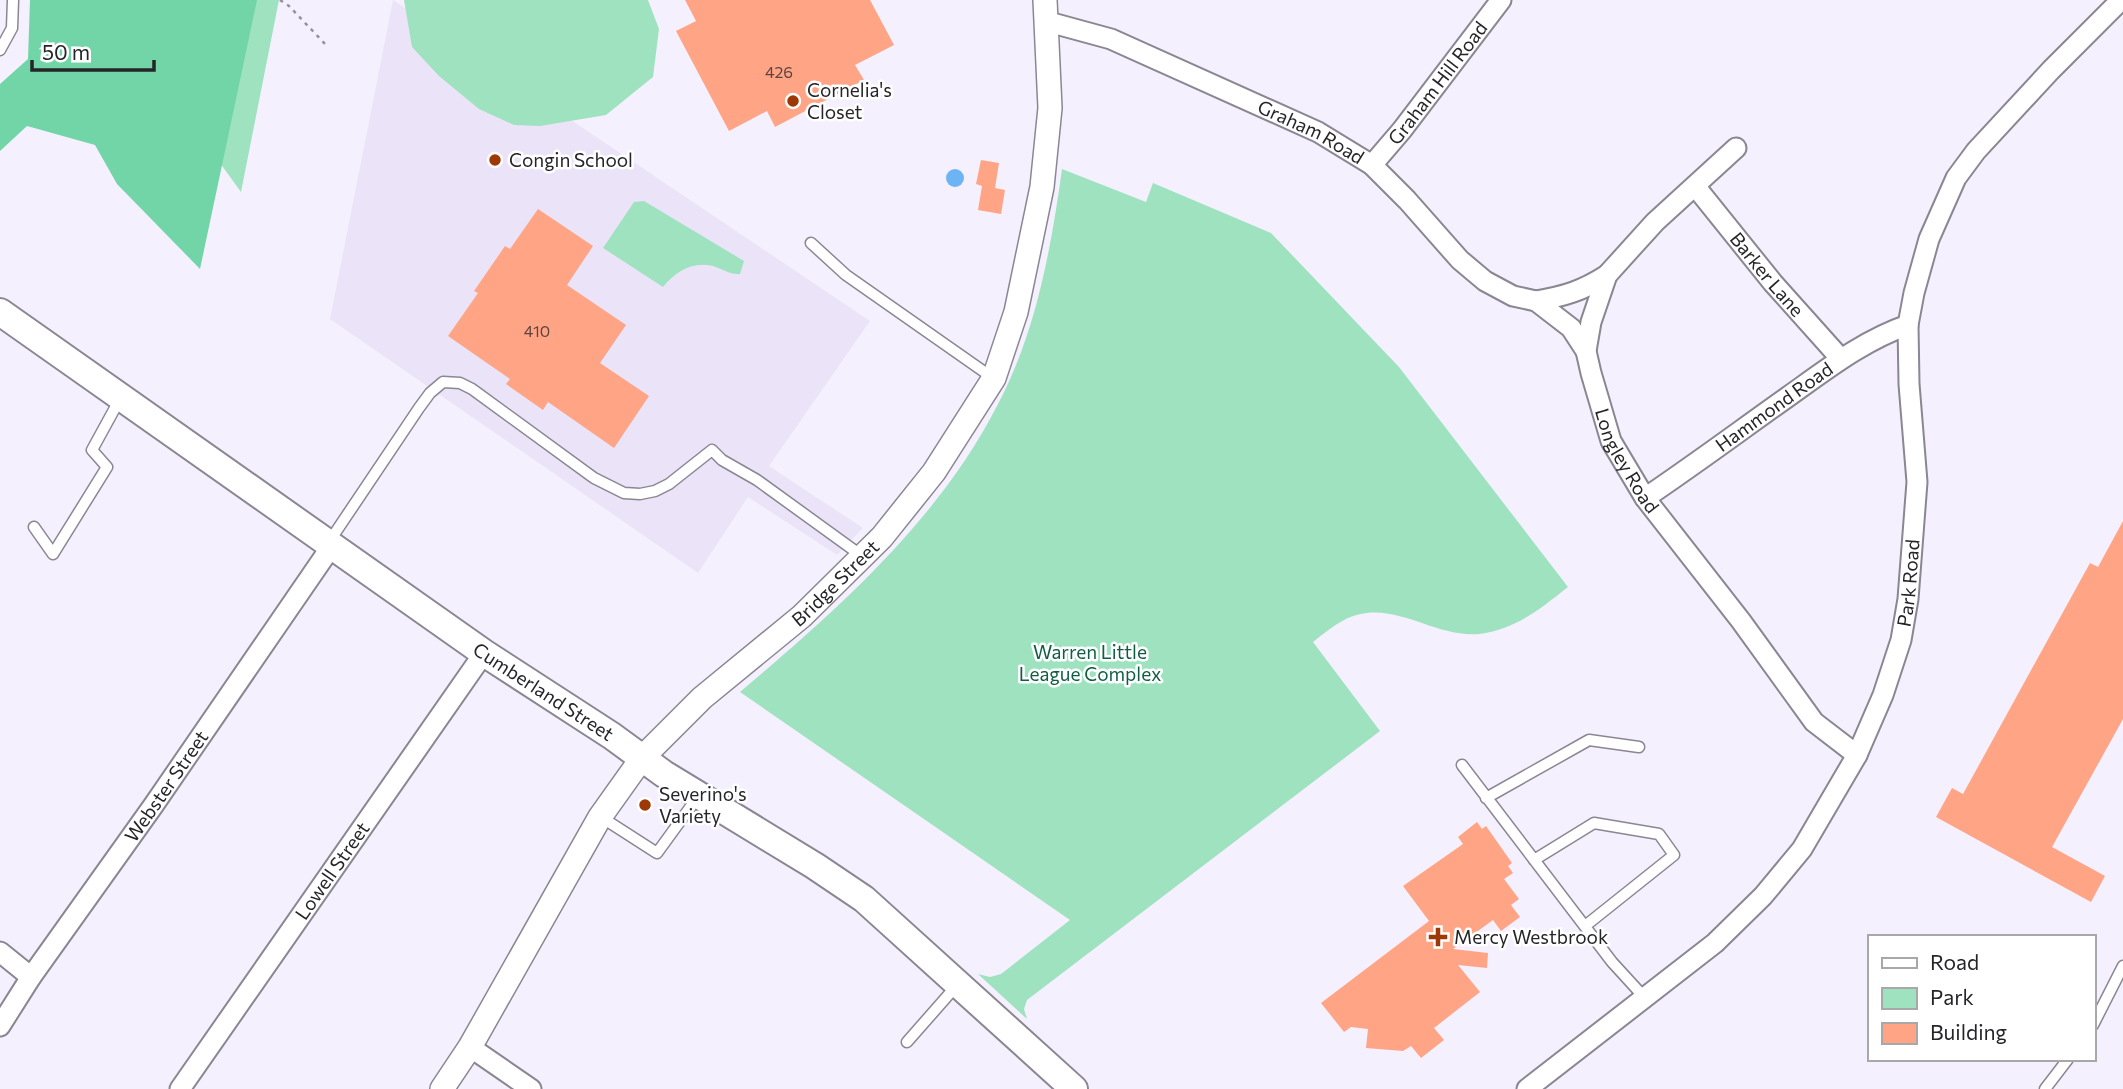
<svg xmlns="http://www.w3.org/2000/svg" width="2123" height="1089" viewBox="0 0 2123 1089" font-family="Commissioner,sans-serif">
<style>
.built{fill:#ebe4f8}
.green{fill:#9fe2c0}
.forest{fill:#71d5a7}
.water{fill:#6db4f4}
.building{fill:#ffa485}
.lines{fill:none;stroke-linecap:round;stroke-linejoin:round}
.service-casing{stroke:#8b8692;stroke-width:13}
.minor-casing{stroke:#8b8692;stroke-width:23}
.tertiary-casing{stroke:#8b8692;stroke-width:26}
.secondary-casing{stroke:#8b8692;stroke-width:30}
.path{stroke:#95929b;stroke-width:2.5;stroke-dasharray:3.5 5;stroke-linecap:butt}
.service{stroke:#fff;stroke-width:10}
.minor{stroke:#fff;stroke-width:19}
.tertiary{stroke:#fff;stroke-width:23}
.secondary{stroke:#fff;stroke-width:26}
.poi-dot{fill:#9d3906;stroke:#fff;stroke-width:2.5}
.labels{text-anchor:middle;stroke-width:5;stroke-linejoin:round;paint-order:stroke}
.number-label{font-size:16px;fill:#5c443f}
.street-label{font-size:19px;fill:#252428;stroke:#fff}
.poi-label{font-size:19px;fill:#252428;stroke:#fff;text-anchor:start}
.park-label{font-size:19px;fill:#105e41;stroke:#fff}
</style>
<rect width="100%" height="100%" fill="#f5f0fe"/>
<path class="built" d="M393 0 870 321 769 466 863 528 837 555 748 497 698 573 330 319Z"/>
<path class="green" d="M102 0H279L241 192Z
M404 0H648L659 29 653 77 606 115 540 126 514 125 479 109 439 76 412 47Z
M1062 169 1146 202 1153 183 1271 233 1399 367 1568 587C1540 609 1515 630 1479 634 1431 638 1391 596 1344 620 1333 626 1323 634 1313 642L1380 731 1027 1000 1024 1009 1027 1019 978 974 990 977 1001 974 1070 920 740 692C838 609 939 520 998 404 1036 332 1051 249 1062 169Z
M644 201 744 261 740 274C730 275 723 269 713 266 692 261 675 272 663 287L603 248 634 202Z"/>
<path class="forest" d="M30 0H257L200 269 117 184 95 145 27 126 0 151V84L28 59Z"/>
<path class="water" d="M946 178a9 9 0 1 1 18 0a9 9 0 1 1-18 0Z"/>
<path class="building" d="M685 0H870L894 45 855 65 864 80 775 127 767 111 729 131 676 31 696 21Z
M981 160 999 163 995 188 1005 190 1001 214 978 210 982 186 976 184Z
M538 209 593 246 567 285 626 325 600 363 649 396 614 448 548 402 543 410 506 384 510 379 448 336 478 293 474 291 505 246 510 249Z
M2123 521V719L2052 847 2105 876 2091 902 1936 817 1952 788 1963 794 2090 563 2098 567Z
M1477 822 1482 829 1486 826 1512 863 1508 866 1513 873 1504 879 1519 899 1511 905 1520 917 1501 931 1493 920 1453 949 1488 953 1487 968 1458 965 1480 992 1434 1028 1444 1040 1421 1058 1411 1046 1403 1051 1366 1048 1368 1029 1351 1027 1344 1032 1321 1003 1429 921 1403 886 1463 844 1458 837Z"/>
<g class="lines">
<defs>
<path id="service" d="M0 50 12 28 13 0
M811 243 846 275 993 378
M34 527 53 554 107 467 92 450 121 397
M329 542 419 408 430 393 443 382 460 383 472 389 594 478 624 493 640 494 655 491 669 484 712 450 722 460 757 480 862 556
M1462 765 1612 962 1644 997
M1486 798 1589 740 1639 747
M601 817 657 853 697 798
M1534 860 1594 823 1659 834 1674 855 1585 926
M2093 1025 2123 966
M907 1042 958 984
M2045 1089 2068 1059"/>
<g id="minor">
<path id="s1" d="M1045 21 1111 39 1318 132 1372 165 1407 200 1460 260 1485 281 1513 296 1536 301 1571 328 1586 351"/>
<path id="s2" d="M1736 148 1655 222 1607 275 1591 322 1586 351 1591 373 1611 441 1645 498 1741 621 1814 722 1857 755"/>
<path id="s3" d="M1372 165 1402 130 1501 0"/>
<path id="s4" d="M1695 186 1773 283 1841 359"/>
<path d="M1536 301C1565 296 1582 291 1607 275"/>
<path id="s5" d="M1645 498C1694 465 1741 430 1789 396 1827 369 1864 340 1908 325"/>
<path d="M0 952 31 977"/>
<path id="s6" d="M0 1026 31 977 153 806 333 544"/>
<path d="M470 1047 531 1089"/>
<path id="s7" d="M180 1089 484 653"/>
<path id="s8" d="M1527 1089 1715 943 1763 896 1802 849 1857 755 1883 695 1901 640 1908 599 1917 482 1909 384 1908 325 1914 293 1929 239 1956 178 1976 151 2051 70 2121 0"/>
</g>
<g id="tertiary">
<path id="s9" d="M442 1089 470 1047 600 817 642 758 702 698 802 616 882 537 934 472 994 378 1016 312 1042 187 1050 108 1045 0"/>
</g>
<g id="secondary">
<path id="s10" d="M0 312 484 653 612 736 664 774 815 866 864 899 1074 1089"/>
</g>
</defs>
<use href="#service" class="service-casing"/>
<use href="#minor" class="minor-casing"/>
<use href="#tertiary" class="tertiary-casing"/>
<use href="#secondary" class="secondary-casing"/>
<path class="path" d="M280 0 289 6 327 46"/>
<use href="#service" class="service"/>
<use href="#minor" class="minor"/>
<use href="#tertiary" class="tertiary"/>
<use href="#secondary" class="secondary"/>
</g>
<g class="poi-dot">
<circle cx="793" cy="101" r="7"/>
<circle cx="495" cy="160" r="7"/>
<circle cx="645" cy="805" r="7"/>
<path d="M1434.5 926.5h7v7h7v7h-7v7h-7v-7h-7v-7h7z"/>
</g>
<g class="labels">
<g class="number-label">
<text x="779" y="78">426</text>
<text x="537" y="337">410</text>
</g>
<g class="street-label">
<text dy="7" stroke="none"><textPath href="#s3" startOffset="105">Graham Hill Road</textPath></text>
<text dy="7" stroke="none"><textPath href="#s1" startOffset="289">Graham Road</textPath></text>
<text dy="7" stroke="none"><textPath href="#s4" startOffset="114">Barker Lane</textPath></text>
<text dy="7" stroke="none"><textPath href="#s5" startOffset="158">Hammond Road</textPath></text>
<text dy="7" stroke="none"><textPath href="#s2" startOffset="378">Longley Road</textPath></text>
<text dy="7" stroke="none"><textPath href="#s9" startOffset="648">Bridge Street</textPath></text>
<text dy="7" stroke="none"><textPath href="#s8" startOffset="656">Park Road</textPath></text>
<text dy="7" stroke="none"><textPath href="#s10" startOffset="663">Cumberland Street</textPath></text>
<text dy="7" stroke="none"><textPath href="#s6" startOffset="292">Webster Street</textPath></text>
<text dy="7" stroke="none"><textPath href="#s7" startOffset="266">Lowell Street</textPath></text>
</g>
<g class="poi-label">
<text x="807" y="97">Cornelia's<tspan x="807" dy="22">Closet</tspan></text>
<text x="509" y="167">Congin School</text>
<text x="659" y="801">Severino's<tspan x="659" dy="22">Variety</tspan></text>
<text x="1454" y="944">Mercy Westbrook</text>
</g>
<g class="park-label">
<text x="1090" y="659">Warren Little<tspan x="1090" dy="22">League Complex</tspan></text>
</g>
</g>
<rect x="1868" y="935" width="228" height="126" fill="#ffffff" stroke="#a8a7a9" stroke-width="2"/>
<rect x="1882" y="958" width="35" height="10" fill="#ffffff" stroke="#a8a7a9" stroke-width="2"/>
<text x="1930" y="970" font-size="21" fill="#252428">Road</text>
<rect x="1882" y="988" width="35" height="21" fill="#9fe2c0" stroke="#a8a7a9" stroke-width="2"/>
<text x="1930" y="1005" font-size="21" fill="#252428">Park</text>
<rect x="1882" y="1023" width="35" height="21" fill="#ffa485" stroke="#a8a7a9" stroke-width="2"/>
<text x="1930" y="1040" font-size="21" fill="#252428">Building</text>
<path d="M32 60v10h122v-10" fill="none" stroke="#252428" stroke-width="3.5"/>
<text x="42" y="60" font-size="21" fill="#252428" stroke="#ffffff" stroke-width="5" paint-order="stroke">50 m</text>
</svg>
